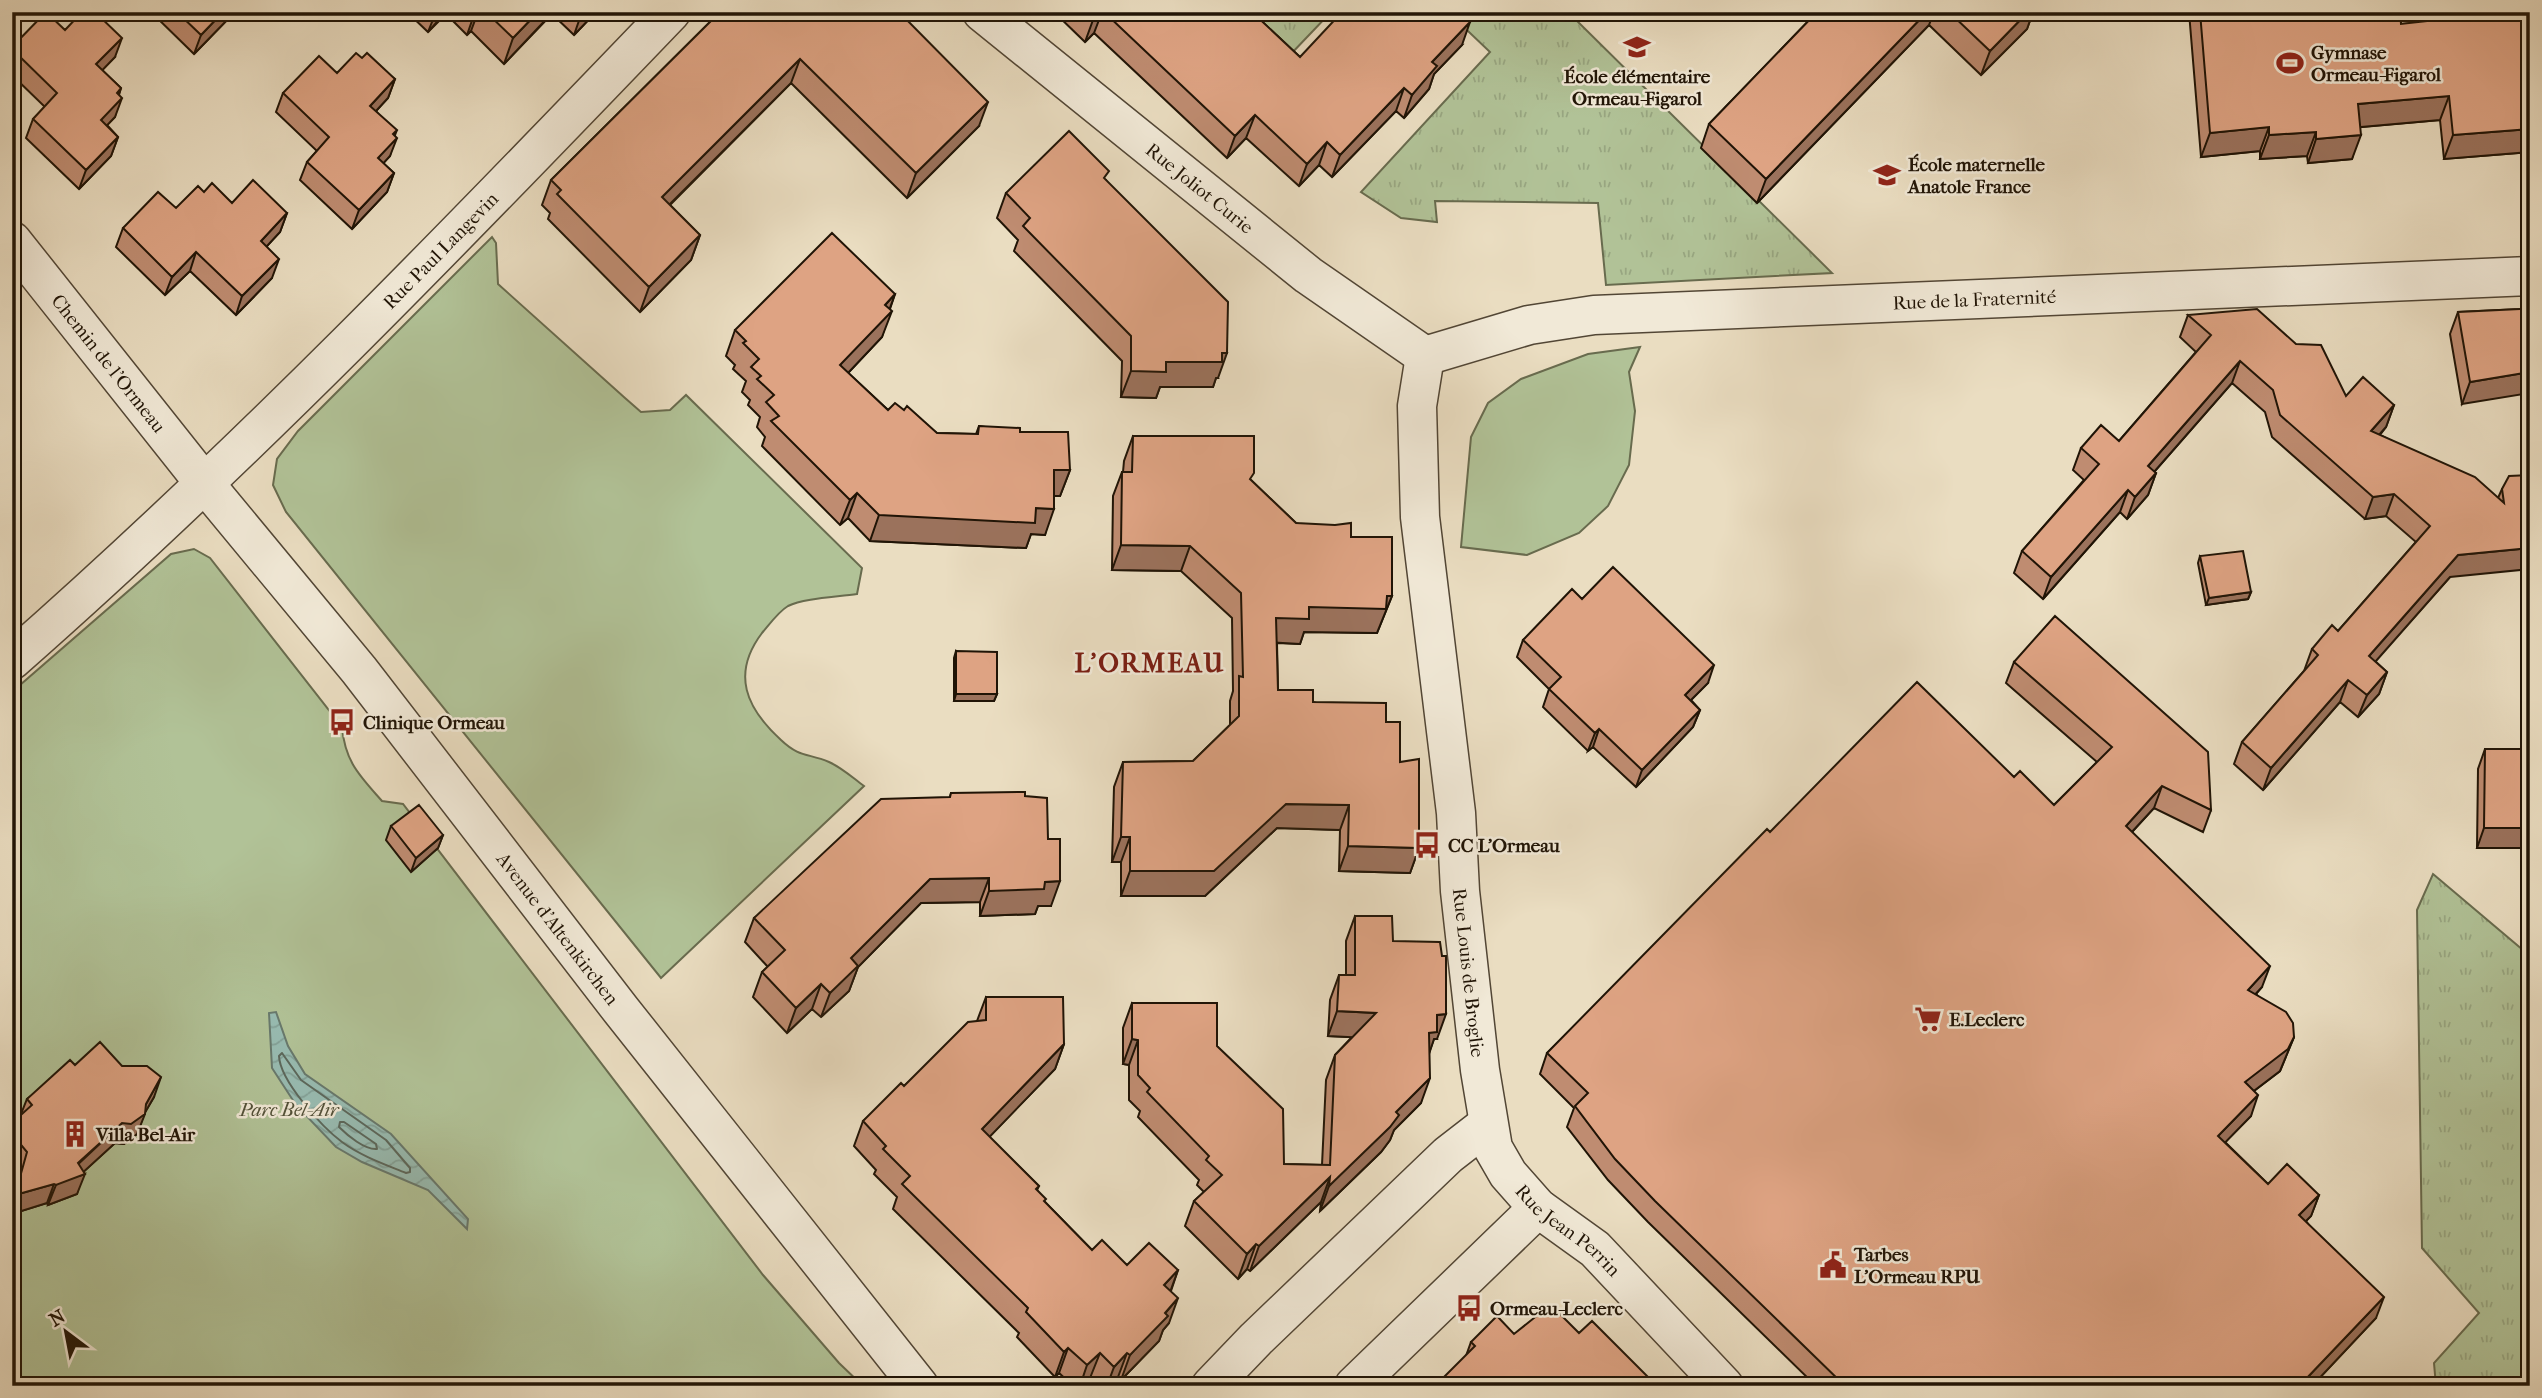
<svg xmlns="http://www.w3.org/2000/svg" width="2542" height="1398" viewBox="0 0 2542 1398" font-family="'IM FELL French Canon',serif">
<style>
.grass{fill:url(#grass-tufts);stroke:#686b4e;stroke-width:2}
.park{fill:#b1c297;stroke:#686b4e;stroke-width:2}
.water{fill:url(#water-waves);stroke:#68796d;stroke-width:2}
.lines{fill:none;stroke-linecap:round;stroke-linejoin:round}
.shore{stroke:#5c685c;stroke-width:2}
.minor-casing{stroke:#524635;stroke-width:41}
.minor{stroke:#f1e9d7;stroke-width:38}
.wall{fill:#bf8c71;stroke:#201406;stroke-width:2}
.shaded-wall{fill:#9b725c;stroke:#201406;stroke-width:2}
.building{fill:#dea383;stroke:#201406;stroke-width:2}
.labels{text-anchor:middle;stroke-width:5;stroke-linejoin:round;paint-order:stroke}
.poi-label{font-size:19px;font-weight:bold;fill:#201406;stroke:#f1e9d7;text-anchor:start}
.street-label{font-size:19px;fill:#201406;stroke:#f1e9d7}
.park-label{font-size:19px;font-style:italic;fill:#535139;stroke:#f1e9d7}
.district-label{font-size:26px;font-weight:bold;letter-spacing:2px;fill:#7a1f14;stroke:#f1e9d7}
</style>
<defs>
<pattern id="grass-tufts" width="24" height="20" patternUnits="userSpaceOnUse" patternTransform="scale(1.75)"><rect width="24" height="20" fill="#b1c297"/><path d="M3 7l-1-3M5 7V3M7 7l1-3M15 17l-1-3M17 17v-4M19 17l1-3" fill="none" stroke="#98a681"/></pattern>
<pattern id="water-waves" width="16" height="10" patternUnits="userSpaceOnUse" patternTransform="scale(1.75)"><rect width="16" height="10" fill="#98bcb2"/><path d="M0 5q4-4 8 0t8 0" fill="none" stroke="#83a198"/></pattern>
</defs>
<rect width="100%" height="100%" fill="#eaddc1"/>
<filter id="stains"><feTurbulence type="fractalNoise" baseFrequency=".00286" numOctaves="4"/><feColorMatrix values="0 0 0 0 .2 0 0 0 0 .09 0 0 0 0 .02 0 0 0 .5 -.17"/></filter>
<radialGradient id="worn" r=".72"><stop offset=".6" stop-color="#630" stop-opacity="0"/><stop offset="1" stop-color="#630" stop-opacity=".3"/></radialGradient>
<path class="grass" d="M1242 12H1331L1289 56Z
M1448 12H1568L1832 273 1606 285 1598 203 1435 201 1437 222 1401 218 1361 192 1490 52Z
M2433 874 2530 956V1200L2522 1208 2530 1216V1386H2436L2434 1363 2479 1313 2422 1248 2417 910Z"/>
<path class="park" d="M492 237 496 243 498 284 625 398 641 412 670 410 686 395 862 568 857 594C838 597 804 598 788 606 778 612 769 625 762 633 731 674 746 708 781 740 800 758 808 753 829 762 841 767 853 778 864 786L661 978 286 512 273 485 277 459 298 431Z
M1640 347 1629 372 1635 411 1629 465 1608 506 1579 533 1527 555 1461 547 1471 437 1488 403 1521 379 1588 354Z
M194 549 210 558 342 727C345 762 360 776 382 801L403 804 763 1275 839 1363 863 1386H12V692L171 554Z"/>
<path class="water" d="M276 1012 288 1046 305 1074 391 1134 468 1219 467 1229 428 1190 362 1162 336 1147 296 1105 272 1068 269 1013Z"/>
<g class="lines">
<path class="shore" d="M282 1053 301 1080 386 1140 410 1168V1172L406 1173C384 1164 361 1156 342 1142 322 1127 280 1081 279 1056Z
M340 1122H344L376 1144 377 1149C365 1150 348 1136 339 1127Z"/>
<defs>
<g id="minor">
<path id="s1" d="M982 12 1308 275 1425 356"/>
<path id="s2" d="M12 241 205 484 359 670 621 1010 919 1386"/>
<path id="s3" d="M1425 356 1417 406 1420 517 1456 813 1460 891 1480 1070 1493 1148 1508 1174 1538 1208 1595 1249 1724 1386"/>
<path id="s4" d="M1425 356 1529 325 1594 315 2530 276"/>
<path id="s5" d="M12 660C244 456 458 234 671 12"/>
<path d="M1211 1386 1256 1339 1448 1155 1488 1124"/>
<path d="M1354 1386 1538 1208"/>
</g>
</defs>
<use href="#minor" class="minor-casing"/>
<use href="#minor" class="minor"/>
</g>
<path class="wall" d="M151 12H232L231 16 194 54Z
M407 12H596L574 35 552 14 504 64 471 31 467 35 446 14 428 32Z
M720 12 979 126 907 198 791 83 670 205 700 235 691 260 640 312 548 219 550 213 542 205 551 180Z
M1054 12H1252L1300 57 1462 45 1434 74 1429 89 1404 118 1396 111 1332 177 1319 165 1299 186 1246 138 1227 158 1094 33 1085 42Z
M1817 12H2033L2027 29 1981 75 1929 25 1757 203 1701 148 1709 124Z
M2189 12H2400L2401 24 2530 12V152L2444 159 2440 120 2360 127 2352 159 2308 163 2307 156 2260 159V151L2201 157Z
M65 30 115 57 102 70 121 88 119 95 115 117 107 125 118 137 111 156 79 189 26 138 33 119 45 107 12 75V47Z
M362 58 395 79 388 98 376 111 395 135 390 156 383 163 394 173 387 192 352 229 300 180 307 162 317 151 276 112 283 93 337 73Z
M1106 180 1218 378H1216L1213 387H1160L1156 398 1121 397 1122 361 1014 251 1018 240 997 218 1006 193Z
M204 192 232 203 287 213 280 232 266 247 272 278 236 315 190 271 165 295 116 247 123 228 176 208Z
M895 294 890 309 882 337 848 373 888 410H904L937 433 976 434 979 426 1020 432 1070 470 1060 496H1054L1045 535 1031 534 1026 548 870 541 848 518 840 525 762 446 765 437 757 427 760 417 748 405 750 400 742 392 746 381 733 369 735 365 726 356 735 330Z
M2520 309 2462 404 2450 334 2458 312Z
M2188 315 2346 396 2394 405 2386 427 2380 435 2498 498 2502 489 2530 475 2450 577 2375 661 2387 672 2379 694 2358 717 2340 702 2263 790 2234 764 2242 742 2304 671 2312 649 2338 631 2416 542 2386 516 2365 519 2272 437 2265 412 2232 383 2154 472 2156 473 2148 495 2127 519 2120 512 2043 599 2014 573 2022 551 2084 480 2073 470 2081 448 2119 441 2196 352 2180 337Z
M1133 436 1251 480 1296 523 1351 537 1392 596 1377 633 1304 632 1300 644 1277 643 1278 690 1313 702 1386 722 1400 762 1419 848 1410 873 1339 871 1340 830 1277 828 1205 896H1121V862H1112L1114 787 1123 762 1193 761 1230 725V701L1233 691 1232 618 1181 571 1112 570 1113 496 1122 472H1123L1124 461Z
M2200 556 2251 592 2248 599 2206 605 2198 563Z
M1582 599 1708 683 1691 700 1700 710 1693 727 1636 787 1593 747 1588 751 1543 707 1549 689 1517 657 1523 640Z
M956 651 997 694 994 701H954V658Z
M2014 662 2211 810 2203 832 2154 808 2132 832 2262 987 2256 994 2294 1037 2280 1071 2254 1091 2251 1116 2225 1142 2268 1184 2319 1195 2311 1216 2306 1221 2376 1318 2312 1386H1816L1648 1222 1608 1180 1567 1127 1574 1108 1540 1074 1547 1053 1770 832 2014 777 2054 805 2097 762 2006 683Z
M2485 749H2530L2477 848 2478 769Z
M951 793 1025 796 1048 839 1051 906H1038L1035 914 980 916V902L921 903 858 967 849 991 821 1017 812 1009 787 1033 753 997 762 972 768 967 745 942 754 918 950 797Z
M391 826 443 835 438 848 411 872 386 840Z
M1355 916 1393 941 1437 1039H1434L1429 1053 1421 1103 1394 1130 1390 1140 1381 1152 1320 1211 1321 1202 1250 1271 1247 1269 1238 1279 1185 1226 1194 1201 1204 1192 1197 1185 1199 1180 1138 1117 1140 1111 1129 1100V1065L1123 1064V1028L1132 1003 1217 1046 1284 1164 1322 1165 1326 1080 1335 1055 1352 1037 1328 1036 1330 1000 1339 975H1346V941Z
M986 997 1064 1044 1055 1069 989 1137 1039 1186 1037 1190 1045 1202 1092 1250 1127 1265 1178 1270 1171 1291 1169 1323 1163 1330 1159 1341 1121 1380 1118 1377 1110 1386H1099L1090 1378 1082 1386H1073L1059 1373 1055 1377 1017 1337 1019 1333 893 1209 897 1197 874 1174 876 1170 854 1146 863 1121 904 1086 977 1021Z
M75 1065 122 1066 154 1097 145 1112 137 1134 124 1144 115 1143 83 1172 77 1194 48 1205 47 1203 12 1214V1199L20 1172 12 1163V1123L21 1114 27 1099Z
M1579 1333 1657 1386 1466 1356 1471 1342 1514 1334Z"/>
<path class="shaded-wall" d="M223 12H232L231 16 194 54 201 35Z
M436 12H446L428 32Z
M475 12H478L471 31 467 35Z
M538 12H553L504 64 513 38Z
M582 12H596L574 35Z
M1101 12H1102L1094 33 1085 42 1093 20Z
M1927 12H1934L1929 25 1757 203 1766 179Z
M2028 12H2033L2027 29 1981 75 1990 51Z
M1470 22 1462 45 1434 74 1429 89 1404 118 1412 95 1432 62Z
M122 38 115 57 90 83 96 64Z
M800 59 791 83 653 221 662 197Z
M395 79 388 98 364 124 370 106Z
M121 88 115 105 122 98 115 117 94 139 101 120 117 93Z
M1404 88 1396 111 1332 177 1340 155Z
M2449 96 2440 120 2350 128 2358 104Z
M988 102 979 126 907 198 916 173Z
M1255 115 1246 138 1227 158 1235 136Z
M2269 127 2260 151 2201 157 2210 133Z
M2530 129V152L2444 159 2453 135Z
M397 130 392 143 397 138 390 156 371 177 378 158 393 134Z
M2316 132 2307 156 2260 159 2269 135Z
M2361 135 2352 159 2308 163 2316 139Z
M118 137 111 156 79 189 86 170Z
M1327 142 1319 165 1299 186 1307 164Z
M394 173 387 192 352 229 359 210Z
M287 213 280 232 254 260 261 241Z
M700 235 691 260 640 312 649 287Z
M196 252 190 271 165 295 172 277Z
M279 259 272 278 236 315 242 296Z
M895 294 887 316 892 311 882 337 831 391 840 365 885 305Z
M1222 353H1227L1218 378H1216L1213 387H1160L1156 398 1121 397 1131 371 1166 362Z
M2240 361 2232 383 2140 488 2148 466Z
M2530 372V393L2462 404 2470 382Z
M2394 405 2386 427 2363 453 2371 431Z
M1054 470H1070L1060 496H1045Z
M2156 473 2148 495 2127 519 2135 497Z
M2128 490 2120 512 2043 599 2051 577Z
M857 493 848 518 840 525 850 500Z
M2394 494 2386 516 2365 519 2373 497Z
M1036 508 1054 509 1045 535 1031 534 1026 548 870 541 879 515Z
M1121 545 1190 546 1181 571 1112 570Z
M2530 548V569L2450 577 2361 678 2369 656 2458 555Z
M2251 592 2248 599 2206 605 2209 598Z
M1387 596H1392L1377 633 1304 632 1300 644 1267 642 1276 618 1309 607Z
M1714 665 1708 683 1678 713 1685 695Z
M2387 672 2379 694 2358 717 2367 695Z
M2348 680 2340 702 2263 790 2271 768Z
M956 694H997L994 701H954Z
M1700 710 1693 727 1636 787 1642 770Z
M1599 729 1593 747 1588 751 1595 733Z
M2162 786 2154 808 2118 847 2126 826Z
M1286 804 1349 805 1340 830 1277 828 1205 896H1121L1130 871Z
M2484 828H2530V848H2477Z
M443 835 438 848 411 872 416 858Z
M1121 837H1130L1121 862H1112Z
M1348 846 1419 848 1410 873 1339 871Z
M989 878 980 902 921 903 858 967 849 991 821 1017 830 993 851 958 930 879Z
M1060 881 1051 906H1038L1035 914 980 916 989 891 1045 882Z
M2270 966 2262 987 2240 1011 2248 990Z
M821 984 812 1009 787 1033 796 1008Z
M1337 1011 1376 1013 1367 1038 1328 1036Z
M1446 1014 1437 1039H1434L1428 1057 1429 1033 1437 1015Z
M2294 1037 2280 1071 2238 1103 2245 1082Z
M1132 1039 1138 1040 1129 1065 1123 1064Z
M1064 1044 1055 1069 973 1154 982 1129Z
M161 1077 154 1097 143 1116 145 1114 137 1134 124 1144 115 1143 79 1176 85 1174 77 1194 48 1205 56 1185 122 1123 146 1104Z
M1430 1078 1421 1103 1394 1130 1390 1140 1381 1152 1320 1211 1329 1186 1396 1112Z
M2258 1095 2251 1116 2211 1157 2218 1136Z
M1330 1177 1321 1202 1250 1271 1259 1246Z
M54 1184 47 1203 12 1214V1202L15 1195Z
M2319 1195 2311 1216 2291 1236 2299 1215Z
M1256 1244 1247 1269 1238 1279 1247 1254Z
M1178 1270 1169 1295 1164 1285Z
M2384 1297 2376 1318 2312 1386H2302L2303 1382Z
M1178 1298 1169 1323 1163 1330 1159 1341 1121 1380 1130 1355Z
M1068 1348 1059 1373 1055 1377 1064 1352Z
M1100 1353 1090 1378 1082 1386H1080L1087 1365Z
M1127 1353 1118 1377 1110 1386H1107L1114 1367Z"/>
<path class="building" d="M46 12 65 30 82 12H87L89 15 92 12H95L122 38 96 64 121 88 117 93 122 98 101 120 118 137 86 170 33 119 57 93 12 49V47Z
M177 12H223L201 35Z
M486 12H538L513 38Z
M720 12H899L988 102 916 173 800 59 662 197 700 235 649 287 557 194 561 190 551 180Z
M1086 12H1101L1093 20Z
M1104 12H1252L1300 57 1342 12H1460L1470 22 1432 62 1437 66 1412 95 1404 88 1340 155 1327 142 1307 164 1255 115 1235 136Z
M1817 12H1927L1766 179 1709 124Z
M1949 12H2028L1990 51Z
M2200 12H2400L2401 24 2509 12H2530V129L2453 135 2449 96 2358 104 2361 135 2316 139V132L2269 135V127L2210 133Z
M356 53 362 58 367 53 395 79 370 106 397 130 393 134 397 138 378 158 394 173 359 210 307 162 329 137 283 93 319 56 337 73Z
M1069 131 1109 171 1104 178 1228 302 1227 353H1222V362H1166V372L1131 371V336L1023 226 1030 218 1006 193Z
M253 180 287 213 261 241 279 259 242 296 196 252 172 277 123 228 158 192 176 208 198 186 204 192 212 183 232 203Z
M832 233 895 294 885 305 892 311 840 365 888 410 895 403 904 410 907 406 937 433 978 434 979 426 1020 428V432H1068L1070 470H1054V509L1036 508 1035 523 879 515 857 493 850 500 771 421 779 416 766 402 774 395 757 379 761 376 751 367 759 359 743 343 746 341 735 330Z
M2530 307V372L2470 382 2458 312 2520 309Z
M2257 309 2296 344 2321 345 2346 396 2363 377 2394 405 2371 431 2475 477 2504 503 2502 489 2509 476 2530 475V548L2458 555 2369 656 2387 672 2367 695 2348 680 2271 768 2242 742 2318 655 2312 649 2332 625 2338 631 2430 526 2394 494 2373 497 2280 415 2273 390 2240 361 2148 466 2156 473 2135 497 2128 490 2051 577 2022 551 2099 464 2081 448 2101 425 2119 441 2211 335 2188 315Z
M1133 436H1254V473L1250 479 1296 523 1335 525 1351 523V537H1392V596H1387L1386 609 1309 607V619L1276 618 1278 690H1313V702L1386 703V722H1400V762L1419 759V848L1348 846 1349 805 1286 804 1214 871H1130V837H1121L1123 762 1193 761 1239 716V676L1243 677 1241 593 1190 546 1121 545 1122 472H1132Z
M2243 551 2251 592 2209 598 2200 556Z
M1613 567 1714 665 1685 695 1700 710 1642 770 1599 729 1595 733 1549 689 1561 677 1523 640 1572 589 1582 599Z
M2055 616 2208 752 2211 810 2162 786 2126 826 2270 966 2248 990 2286 1012 2293 1023 2294 1037 2288 1049 2245 1082 2258 1095 2218 1136 2268 1184 2287 1164 2319 1195 2299 1215 2384 1297 2303 1382 2307 1386H1883L1880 1383 1876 1386H1845L1655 1201 1615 1159 1575 1106 1588 1093 1547 1053 1767 829 1770 832 1917 682 2014 777 2020 771 2054 805 2112 747 2014 662Z
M956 651 997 652V694H956Z
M2485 749H2530V828H2484Z
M1025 792V796L1047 798 1048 839H1060V881L1045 882 1044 889 989 891V878L930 879 851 958 858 966 830 993 821 984 796 1008 762 972 785 950 754 918 881 799 950 797 951 793Z
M419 805 443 835 416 858 391 826Z
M1355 916H1392L1393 941 1440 942 1442 956H1446V1014L1437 1015V1032L1429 1033 1430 1078 1396 1112 1399 1115 1390 1127 1329 1186 1330 1177 1259 1246 1256 1244 1247 1254 1194 1201 1222 1175 1206 1160 1209 1156 1147 1092 1150 1088 1138 1075V1040L1132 1039V1003H1217V1046L1283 1109 1284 1164 1330 1165 1335 1055 1376 1013 1337 1011 1339 975H1355Z
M986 997H1063L1064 1044 982 1129 1039 1186 1036 1189 1046 1199 1044 1201 1092 1250 1102 1240 1127 1265 1149 1243 1178 1270 1164 1285 1178 1298 1165 1313 1168 1316 1130 1355 1127 1353 1114 1367 1100 1353 1087 1365 1068 1348 1064 1352 1026 1312 1028 1308 902 1184 910 1176 883 1149 886 1146 863 1121 901 1083 904 1086 968 1022 986 1020Z
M100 1042 122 1066H147L161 1077 146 1104 145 1114 131 1124 122 1123 78 1163 85 1174 56 1185 54 1184 15 1195 27 1152 12 1134V1123L32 1105 27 1099 70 1060 75 1065Z
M1549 1306 1559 1313 1579 1333 1592 1321 1657 1386H1435L1475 1346 1471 1342 1497 1316 1514 1334Z"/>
<defs>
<symbol id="school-bare" viewBox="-9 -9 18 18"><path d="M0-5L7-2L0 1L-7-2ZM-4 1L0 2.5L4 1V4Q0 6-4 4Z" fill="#8f2418" stroke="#f1e9d7" stroke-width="2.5" paint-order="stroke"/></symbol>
<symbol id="stadium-bare" viewBox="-9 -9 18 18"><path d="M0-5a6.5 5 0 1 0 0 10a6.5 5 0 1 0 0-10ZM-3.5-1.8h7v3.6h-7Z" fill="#8f2418" stroke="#f1e9d7" stroke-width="2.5" paint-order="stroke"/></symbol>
<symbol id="bus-bare" viewBox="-9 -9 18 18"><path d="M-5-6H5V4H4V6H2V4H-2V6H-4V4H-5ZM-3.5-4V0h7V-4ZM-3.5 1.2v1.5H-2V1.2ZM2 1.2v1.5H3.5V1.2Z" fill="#8f2418" stroke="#f1e9d7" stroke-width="2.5" paint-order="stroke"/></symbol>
<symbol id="supermarket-bare" viewBox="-9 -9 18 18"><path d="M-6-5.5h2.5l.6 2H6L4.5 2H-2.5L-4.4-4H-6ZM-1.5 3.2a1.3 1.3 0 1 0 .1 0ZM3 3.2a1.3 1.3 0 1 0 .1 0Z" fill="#8f2418" stroke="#f1e9d7" stroke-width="2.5" paint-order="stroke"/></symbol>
<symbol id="building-bare" viewBox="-9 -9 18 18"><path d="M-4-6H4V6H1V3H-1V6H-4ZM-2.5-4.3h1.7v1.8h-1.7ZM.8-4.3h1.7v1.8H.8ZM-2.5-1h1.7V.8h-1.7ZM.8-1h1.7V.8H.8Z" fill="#8f2418" stroke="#f1e9d7" stroke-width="2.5" paint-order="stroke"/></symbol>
<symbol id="civic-bare" viewBox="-9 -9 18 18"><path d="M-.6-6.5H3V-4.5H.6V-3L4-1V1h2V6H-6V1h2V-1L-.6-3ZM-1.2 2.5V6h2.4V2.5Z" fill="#8f2418" stroke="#f1e9d7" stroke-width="2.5" paint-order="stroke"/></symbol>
</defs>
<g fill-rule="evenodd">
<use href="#school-bare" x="1618" y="28" width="38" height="38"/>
<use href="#stadium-bare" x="2271" y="44" width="38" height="38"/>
<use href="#school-bare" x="1868" y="156" width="38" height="38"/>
<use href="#bus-bare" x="323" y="703" width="38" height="38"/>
<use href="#bus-bare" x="1408" y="826" width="38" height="38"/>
<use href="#supermarket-bare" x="1909" y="1000" width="38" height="38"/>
<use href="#building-bare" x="56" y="1115" width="38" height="38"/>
<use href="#civic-bare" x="1814" y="1246" width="38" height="38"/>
<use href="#bus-bare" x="1450" y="1289" width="38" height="38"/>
</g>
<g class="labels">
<g class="poi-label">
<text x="2311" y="59">Gymnase<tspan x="2311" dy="22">Ormeau-Figarol</tspan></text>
<text x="1637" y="83" text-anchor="middle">École élémentaire<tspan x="1637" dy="22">Ormeau-Figarol</tspan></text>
<text x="1908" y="171">École maternelle<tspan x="1908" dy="22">Anatole France</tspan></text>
<text x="363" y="729">Clinique Ormeau</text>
<text x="1448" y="852">CC L'Ormeau</text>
<text x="1949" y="1026">E.Leclerc</text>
<text x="96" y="1141">Villa Bel-Air</text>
<text x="1854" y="1261">Tarbes<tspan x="1854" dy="22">L'Ormeau RPU</tspan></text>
<text x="1490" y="1315">Ormeau-Leclerc</text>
</g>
<g class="street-label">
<text dy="7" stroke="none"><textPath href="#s1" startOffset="280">Rue Joliot Curie</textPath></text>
<text dy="7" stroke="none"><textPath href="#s5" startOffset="593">Rue Paul Langevin</textPath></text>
<text dy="7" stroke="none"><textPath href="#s4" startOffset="555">Rue de la Fraternité</textPath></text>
<text dy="7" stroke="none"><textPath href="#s2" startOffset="156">Chemin de l'Ormeau</textPath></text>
<text dy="7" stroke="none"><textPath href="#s2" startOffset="878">Avenue d'Altenkirchen</textPath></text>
<text dy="7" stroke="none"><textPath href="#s3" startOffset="620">Rue Louis de Broglie</textPath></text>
<text dy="7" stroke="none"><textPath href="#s3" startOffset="910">Rue Jean Perrin</textPath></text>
</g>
<g class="park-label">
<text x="289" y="1116">Parc Bel-Air</text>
</g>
<g class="district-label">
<text x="1150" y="672">L'ORMEAU</text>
</g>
</g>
<rect width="2542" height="1398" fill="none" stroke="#eaddc1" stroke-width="42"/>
<rect x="14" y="14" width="2514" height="1370" fill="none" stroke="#201406" stroke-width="3.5"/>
<rect x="21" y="21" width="2500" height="1356" fill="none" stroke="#201406" stroke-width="2"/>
<g transform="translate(66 1332) rotate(328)" stroke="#f1e9d7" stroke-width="5" paint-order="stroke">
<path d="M0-5L12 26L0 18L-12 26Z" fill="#201406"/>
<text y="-10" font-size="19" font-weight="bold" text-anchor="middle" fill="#201406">N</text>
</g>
<rect width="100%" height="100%" filter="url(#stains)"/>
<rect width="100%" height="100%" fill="url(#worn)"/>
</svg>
